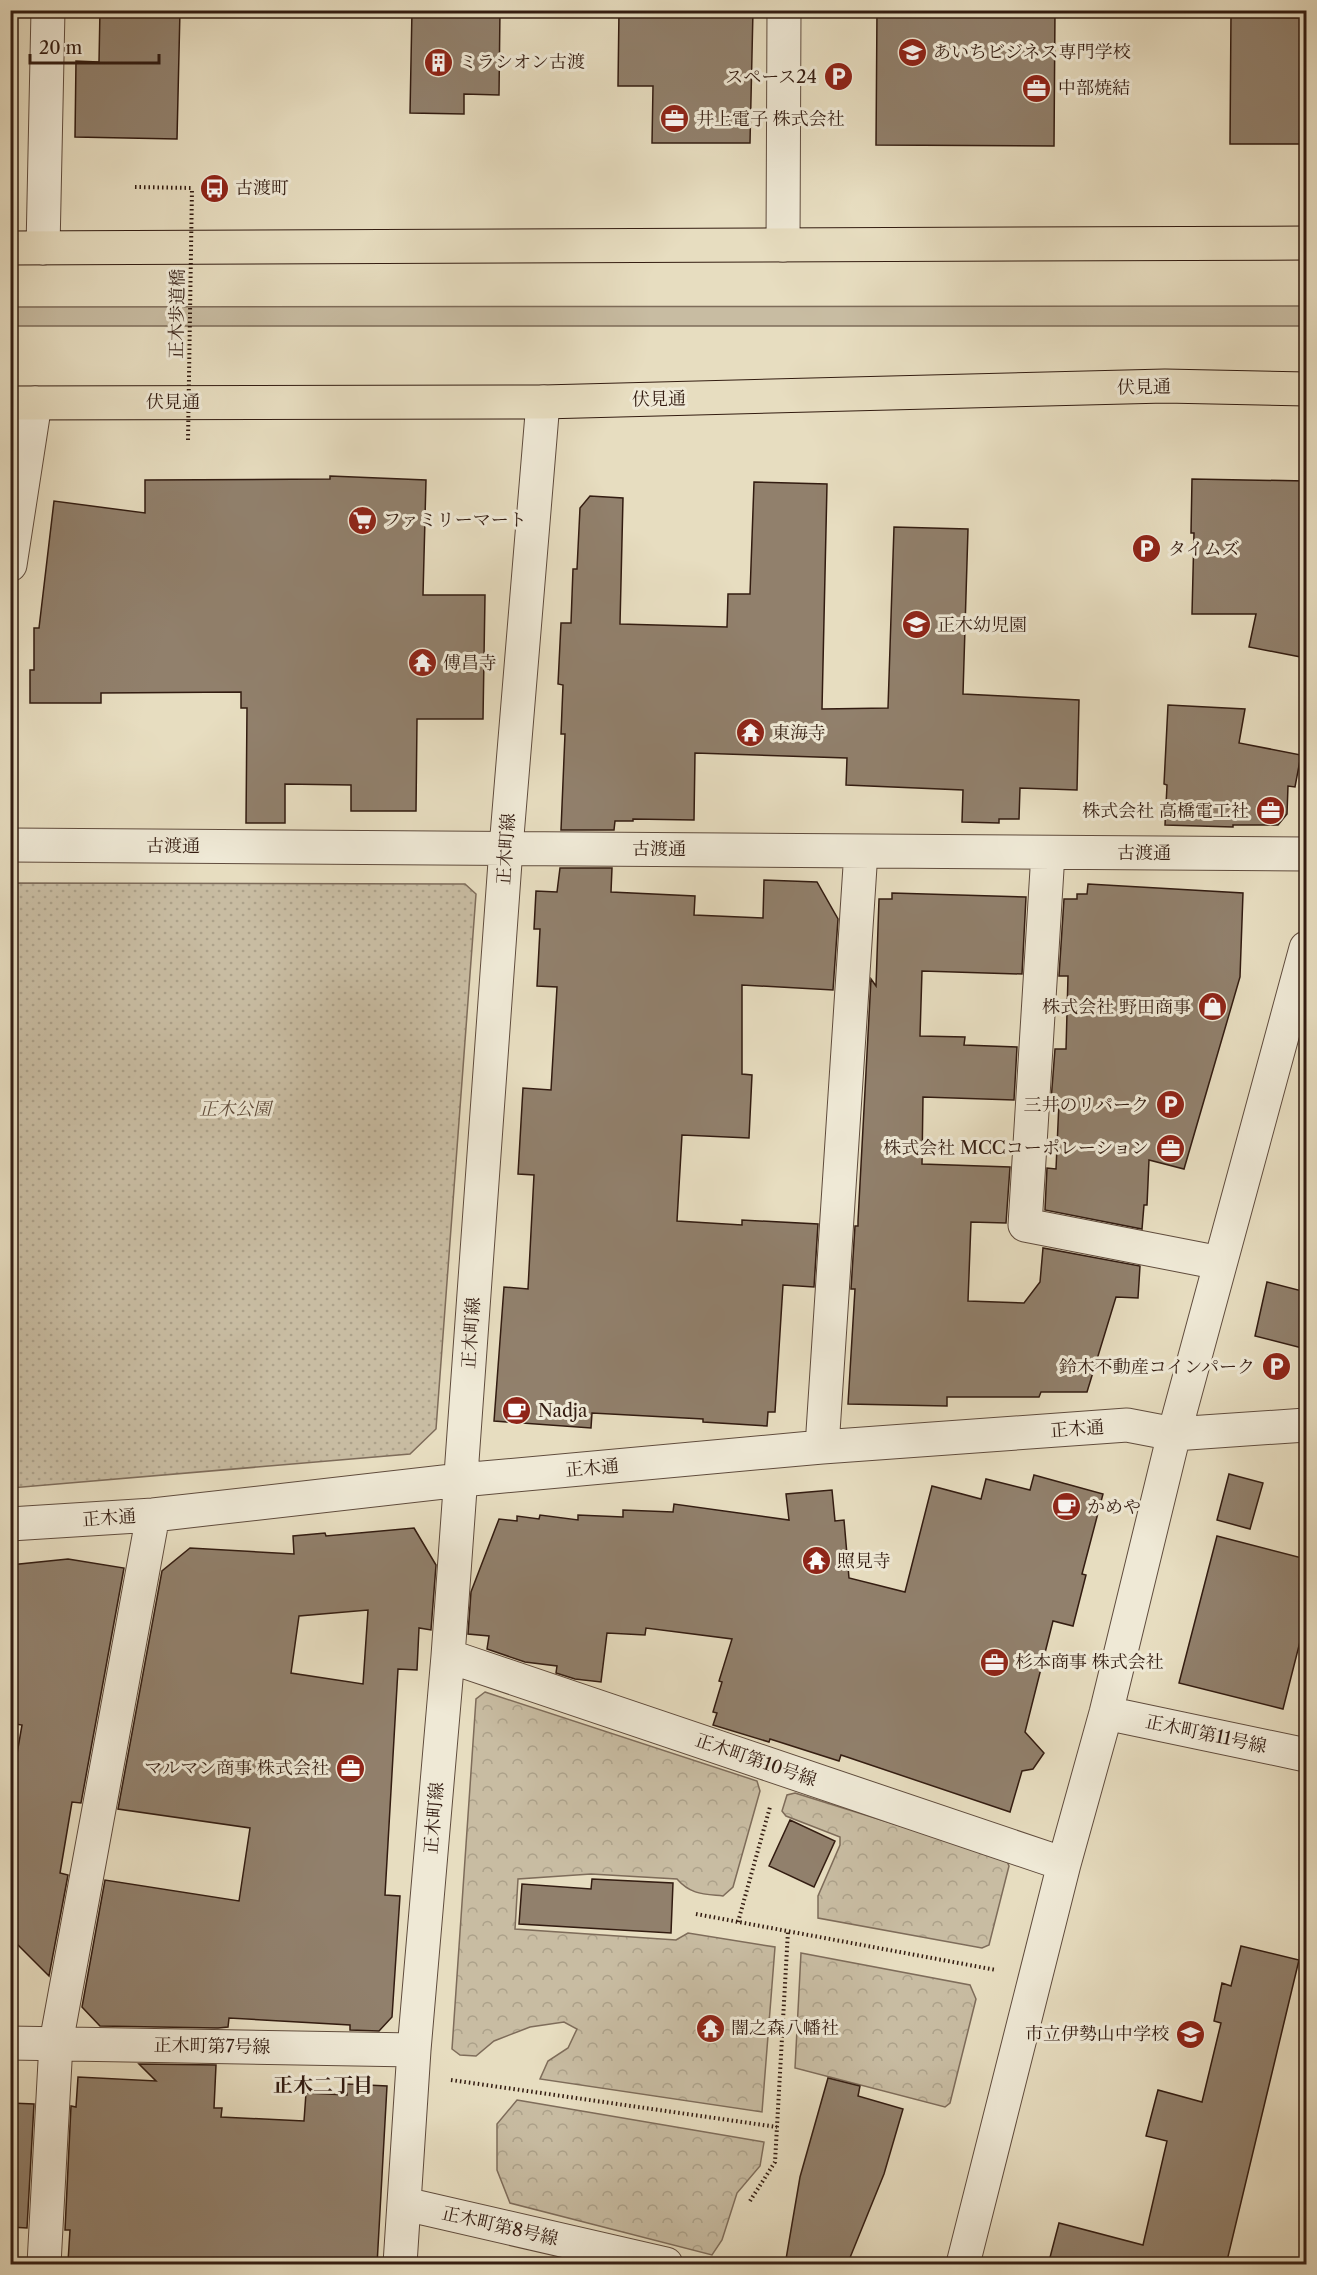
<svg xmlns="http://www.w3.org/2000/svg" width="1317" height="2275" viewBox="0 0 1317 2275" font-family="'Libre Caslon Text','Noto Serif JP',serif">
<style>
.grass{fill:#c8bca2;stroke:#7e6c5a;stroke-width:1.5}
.forest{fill:url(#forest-crowns);stroke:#7e6c5a;stroke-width:1.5}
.park{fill:url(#park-dots);stroke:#7e6c5a;stroke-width:1.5}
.building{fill:#91806c;stroke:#331c11;stroke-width:1.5;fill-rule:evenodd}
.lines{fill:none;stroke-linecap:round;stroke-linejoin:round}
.minor-casing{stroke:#604c3d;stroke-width:35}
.highway-casing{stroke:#331c11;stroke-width:35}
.path{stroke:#331c11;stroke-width:4;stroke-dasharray:1.5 3;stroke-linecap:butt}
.minor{stroke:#efe9d6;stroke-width:33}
.highway{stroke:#e7ddc0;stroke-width:33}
.path-bridge{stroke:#331c11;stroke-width:4;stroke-dasharray:1.5 3;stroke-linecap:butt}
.labels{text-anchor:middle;stroke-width:6;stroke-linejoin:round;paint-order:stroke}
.poi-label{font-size:18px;fill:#331c11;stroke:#efe9d6;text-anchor:start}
.street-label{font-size:18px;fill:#331c11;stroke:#efe9d6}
.park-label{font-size:18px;font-style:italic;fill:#604c3c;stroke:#efe9d6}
.neighbourhood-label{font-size:20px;font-weight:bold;fill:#331c11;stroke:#efe9d6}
</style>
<defs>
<pattern id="forest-crowns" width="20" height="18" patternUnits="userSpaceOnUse" patternTransform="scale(1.5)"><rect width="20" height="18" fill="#c8bca2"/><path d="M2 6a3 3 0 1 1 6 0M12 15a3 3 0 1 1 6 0" fill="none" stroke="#aca18a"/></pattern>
<pattern id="park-dots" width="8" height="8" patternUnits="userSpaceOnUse" patternTransform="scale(1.5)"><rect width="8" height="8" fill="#c8bca2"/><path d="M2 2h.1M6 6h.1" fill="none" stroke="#aca18a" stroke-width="1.8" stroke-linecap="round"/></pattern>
</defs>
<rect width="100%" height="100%" fill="#e7ddc0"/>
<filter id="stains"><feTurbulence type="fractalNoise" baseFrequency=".00333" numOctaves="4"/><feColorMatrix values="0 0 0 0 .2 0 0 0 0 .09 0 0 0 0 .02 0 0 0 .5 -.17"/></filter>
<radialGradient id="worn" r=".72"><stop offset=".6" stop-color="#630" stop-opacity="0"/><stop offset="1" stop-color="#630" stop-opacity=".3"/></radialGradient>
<path class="grass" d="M1306 306V326H10L11 307Z"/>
<path class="forest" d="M485 1692 757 1781 760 1791 733 1887 723 1896C704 1894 691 1895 677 1879L591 1874 518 1879 515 1929 676 1940 688 1933 775 1947 762 2112 540 2079 548 2061 568 2048 577 2029 564 2022 530 2027 494 2041 476 2056 460 2055 452 2049 476 1699Z
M795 1793 1006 1859 1009 1866 989 1945 982 1948 818 1918V1896L840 1845V1837L786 1816 782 1811 787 1795Z
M801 1953 970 1985 976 1999 950 2103 945 2107 795 2068Z
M517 2100 764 2142 760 2166 737 2193 722 2240 712 2255 510 2203 497 2170V2124Z"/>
<path class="park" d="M11 883 465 884 476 894 436 1429 410 1454 11 1488Z"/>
<path class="building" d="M100 10H180L177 139 75 137 76 61 99 62Z
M412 10H500L499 95 464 94V114L410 113Z
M619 10H753L750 143H652L653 86H618Z
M877 10H1055L1054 146 876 145Z
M1231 13H1264V17L1306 18V144H1230Z
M330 476 426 480 423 595H485L483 719H417L416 811H351V785L285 784V823H246L247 708H241V692L101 693V703H30V670H34V628H39L54 501 145 513V480L330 479Z
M1192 479 1306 481V658L1249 647 1256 614H1192L1194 533H1191Z
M754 482 827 484 822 709 888 708 894 527 968 529 963 694 1079 700 1077 790 1020 788 1019 819H999V823L962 822 963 790 846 785 847 758 695 753 694 820 633 819V821H615L614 830H561L565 734H561L563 685 558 684 561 623H571L573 569H577L580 508 590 496 623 498 620 624 727 627 728 594H750Z
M1168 705 1245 709 1239 743 1301 755 1295 787 1288 786 1287 814 1278 825H1233V827L1165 825 1167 785 1164 784Z
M560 868H612L611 892 695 896 694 915 763 918 764 880 817 882 838 919 833 990 742 985V1074L752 1075 749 1138 682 1135 677 1221 742 1225V1220L818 1224 814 1287 783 1285 775 1412H768L767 1426 703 1422V1419L592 1413 591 1428 494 1421 504 1287 528 1289 534 1175 518 1174 523 1088 551 1090 557 987 537 986 540 929H534L536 891 557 892Z
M1088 884 1243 893 1240 977 1184 1169 1149 1160 1147 1205H1144L1142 1229 1045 1210 1047 1168 1056 1169 1059 1102 1051 1101 1055 1049H1066L1068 976H1059L1064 899H1077V894H1087Z
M892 893 1026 897 1022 974 922 971 920 1036 965 1037 964 1045 1017 1047 1014 1100 923 1097 922 1164 1010 1167 1006 1223 971 1222 968 1301 1024 1303 1040 1282 1043 1248 1140 1266 1138 1298 1116 1297 1087 1392H1041L1039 1397H947V1406L848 1404 855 1289H851L855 1226H858V1221L871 979 876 986 879 899H892Z
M1267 1282 1306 1292V1349L1255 1336Z
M1229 1474 1263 1483 1250 1529 1217 1520Z
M1034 1475 1103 1494 1082 1574 1086 1575 1073 1626 1053 1621 1025 1732 1044 1753 1033 1769 1022 1771 1010 1812 841 1755 839 1761 770 1739 769 1742 713 1725 717 1713 713 1712 722 1682 719 1681 732 1639 646 1628 645 1635 607 1633 601 1682 575 1679 556 1673 557 1666 525 1662 487 1649 489 1636 468 1634 471 1592 499 1519 517 1521V1516L539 1519 540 1515 578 1520V1515L623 1517V1510L673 1512 674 1504 789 1520 786 1494 832 1490 835 1521 844 1520 849 1578 905 1592 932 1486 981 1499 986 1479 1030 1490Z
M414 1528 436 1565 431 1630 419 1628 417 1670 398 1669 385 1895 400 1896 392 2017 379 2031 350 2030V2025L229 2018 228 2027 218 2028 100 2026 82 2007 105 1880 239 1901 250 1828 118 1809 162 1571 190 1548 294 1554 293 1536 325 1533 326 1536ZM368 1610 363 1684 291 1673 299 1616Z
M1217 1536 1306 1559V1618L1283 1709 1179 1683Z
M68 1559 124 1568 81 1803 72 1802 60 1873 68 1875 49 1976 10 1937V1794L22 1725 10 1723V1565Z
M790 1820 835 1841 814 1887 769 1866Z
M592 1879 673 1883 671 1933 519 1924 522 1884 591 1889Z
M1241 1946 1299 1960 1226 2265H1048L1059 2223 1143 2245 1167 2141 1146 2136 1158 2090 1202 2102 1221 2023 1214 2021 1222 1983 1231 1986Z
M139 2064 216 2065 214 2108H222L221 2117 304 2121 306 2093 347 2095V2084L387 2086 377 2265 223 2263V2265H124L68 2262 70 2230H65L71 2106 76 2107 78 2077 156 2081Z
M828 2078 860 2086 858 2096 903 2109 884 2174 847 2265H785L800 2177Z
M10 2103 34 2104 27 2228 10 2227Z"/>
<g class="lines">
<defs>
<path id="minor" d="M783 245 784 10
M43 248 48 10
M10 565 35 403
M10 845 1306 854
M1048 853 1025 1225 1220 1263
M822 1447 861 851
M10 1524 153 1515 461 1480 822 1447 1127 1425 1174 1434 1306 1425
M448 1656 1064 1864
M1106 1713 1306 1755
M10 2043 414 2050
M405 2204 666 2264
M44 2264 56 2043 153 1515
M400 2264 414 2050 448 1656 506 848 543 402
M963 2264 1064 1864 1106 1713 1174 1434 1306 948"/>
<path id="highway" d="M10 248 1306 243
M10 403 543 402 1165 386 1306 389"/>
</defs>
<use href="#minor" class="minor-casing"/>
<use href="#highway" class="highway-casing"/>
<path class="path" d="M135 187 192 188
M1302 815 1306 798
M696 1914 996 1970
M738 1922 770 1807
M451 2080 777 2127
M750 2201 775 2162 788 1931"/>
<use href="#minor" class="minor"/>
<use href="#highway" class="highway"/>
<path class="path-bridge" d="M188 440 192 188"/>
</g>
<defs>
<symbol id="university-disc" viewBox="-11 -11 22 22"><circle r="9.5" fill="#8f2418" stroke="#efe9d6"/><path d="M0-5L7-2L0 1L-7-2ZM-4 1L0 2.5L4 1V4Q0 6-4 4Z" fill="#fff"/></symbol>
<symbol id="building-disc" viewBox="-11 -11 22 22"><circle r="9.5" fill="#8f2418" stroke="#efe9d6"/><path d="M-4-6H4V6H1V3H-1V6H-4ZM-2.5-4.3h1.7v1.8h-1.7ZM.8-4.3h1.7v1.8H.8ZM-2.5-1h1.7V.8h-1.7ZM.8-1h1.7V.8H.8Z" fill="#fff"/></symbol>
<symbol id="parking-disc" viewBox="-11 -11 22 22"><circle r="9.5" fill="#8f2418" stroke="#efe9d6"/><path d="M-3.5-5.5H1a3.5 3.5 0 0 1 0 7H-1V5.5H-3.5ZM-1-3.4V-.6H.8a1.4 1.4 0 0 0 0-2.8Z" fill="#fff"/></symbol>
<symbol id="office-disc" viewBox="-11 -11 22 22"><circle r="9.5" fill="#8f2418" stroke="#efe9d6"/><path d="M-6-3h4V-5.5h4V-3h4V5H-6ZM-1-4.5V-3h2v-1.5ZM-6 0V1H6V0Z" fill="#fff"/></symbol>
<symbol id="bus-disc" viewBox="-11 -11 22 22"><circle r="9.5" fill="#8f2418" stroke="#efe9d6"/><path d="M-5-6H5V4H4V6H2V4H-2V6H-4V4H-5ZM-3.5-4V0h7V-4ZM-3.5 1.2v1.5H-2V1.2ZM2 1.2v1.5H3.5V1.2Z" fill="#fff"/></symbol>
<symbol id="supermarket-disc" viewBox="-11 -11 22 22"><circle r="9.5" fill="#8f2418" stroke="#efe9d6"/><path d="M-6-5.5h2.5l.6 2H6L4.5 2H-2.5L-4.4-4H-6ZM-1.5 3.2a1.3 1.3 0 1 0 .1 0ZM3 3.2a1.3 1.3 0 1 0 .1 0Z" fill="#fff"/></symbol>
<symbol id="school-disc" viewBox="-11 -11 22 22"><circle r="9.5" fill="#8f2418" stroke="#efe9d6"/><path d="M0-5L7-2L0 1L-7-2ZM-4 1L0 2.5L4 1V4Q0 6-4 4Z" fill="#fff"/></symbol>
<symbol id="temple-disc" viewBox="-11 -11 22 22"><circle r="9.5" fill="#8f2418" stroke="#efe9d6"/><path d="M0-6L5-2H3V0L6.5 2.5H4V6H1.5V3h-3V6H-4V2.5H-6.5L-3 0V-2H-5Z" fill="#fff"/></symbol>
<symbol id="shop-disc" viewBox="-11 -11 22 22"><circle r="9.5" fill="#8f2418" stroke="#efe9d6"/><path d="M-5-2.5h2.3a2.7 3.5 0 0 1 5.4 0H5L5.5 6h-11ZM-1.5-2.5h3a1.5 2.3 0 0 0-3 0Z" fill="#fff"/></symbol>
<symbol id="cafe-disc" viewBox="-11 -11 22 22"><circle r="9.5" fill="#8f2418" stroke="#efe9d6"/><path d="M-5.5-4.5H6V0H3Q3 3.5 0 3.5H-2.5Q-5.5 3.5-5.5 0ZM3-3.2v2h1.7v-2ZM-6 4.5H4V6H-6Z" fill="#fff"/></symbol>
</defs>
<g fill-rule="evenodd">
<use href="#university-disc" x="896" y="36" width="33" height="33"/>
<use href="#building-disc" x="422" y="46" width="33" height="33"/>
<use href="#parking-disc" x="822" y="60" width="33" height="33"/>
<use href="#office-disc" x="1020" y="72" width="33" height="33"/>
<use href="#office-disc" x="658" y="102" width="33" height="33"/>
<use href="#bus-disc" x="198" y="172" width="33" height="33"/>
<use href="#supermarket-disc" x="346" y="504" width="33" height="33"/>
<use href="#parking-disc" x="1130" y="532" width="33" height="33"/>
<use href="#school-disc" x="900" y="608" width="33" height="33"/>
<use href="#temple-disc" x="406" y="646" width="33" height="33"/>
<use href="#temple-disc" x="734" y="716" width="33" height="33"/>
<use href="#office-disc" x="1254" y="794" width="33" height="33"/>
<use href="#shop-disc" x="1196" y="990" width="33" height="33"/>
<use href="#parking-disc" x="1154" y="1088" width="33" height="33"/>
<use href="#office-disc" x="1154" y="1132" width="33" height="33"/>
<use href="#parking-disc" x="1260" y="1350" width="33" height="33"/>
<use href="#cafe-disc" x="500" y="1394" width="33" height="33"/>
<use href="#cafe-disc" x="1050" y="1490" width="33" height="33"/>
<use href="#temple-disc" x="800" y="1544" width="33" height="33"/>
<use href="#office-disc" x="978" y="1646" width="33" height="33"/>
<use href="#office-disc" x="334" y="1752" width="33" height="33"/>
<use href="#temple-disc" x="694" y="2012" width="33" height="33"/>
<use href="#school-disc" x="1174" y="2018" width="33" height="33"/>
</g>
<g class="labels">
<g class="poi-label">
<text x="933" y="58">あいちビジネス専門学校</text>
<text x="459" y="68">ミラシオン古渡</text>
<text x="817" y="83" text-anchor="end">スペース24</text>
<text x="1058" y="94">中部焼結</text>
<text x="696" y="125">井上電子 株式会社</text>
<text x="235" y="194">古渡町</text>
<text x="383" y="526">ファミリーマート</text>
<text x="1168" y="555">タイムズ</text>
<text x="937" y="631">正木幼児園</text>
<text x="443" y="669">傅昌寺</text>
<text x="772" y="739">東海寺</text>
<text x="1249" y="817" text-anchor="end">株式会社 高橋電工社</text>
<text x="1191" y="1013" text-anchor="end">株式会社 野田商事</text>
<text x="1149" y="1111" text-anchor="end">三井のリパーク</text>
<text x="1149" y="1154" text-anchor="end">株式会社 MCCコーポレーション</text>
<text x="1255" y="1373" text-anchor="end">鈴木不動産コインパーク</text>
<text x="538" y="1417">Nadja</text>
<text x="1087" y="1513">かめや</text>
<text x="837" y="1567">照見寺</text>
<text x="1015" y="1668">杉本商事 株式会社</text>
<text x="329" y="1774" text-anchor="end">マルマン商事 株式会社</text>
<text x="731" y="2034">闇之森八幡社</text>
<text x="1169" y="2040" text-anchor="end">市立伊勢山中学校</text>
</g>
<g class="street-label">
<text transform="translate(177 314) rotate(-89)" y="6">正木歩道橋</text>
<text transform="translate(1144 387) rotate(-1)" y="6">伏見通</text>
<text transform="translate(659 399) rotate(-1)" y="6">伏見通</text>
<text x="173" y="408">伏見通</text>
<text x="173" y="852">古渡通</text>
<text transform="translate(506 849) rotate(-86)" y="6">正木町線</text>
<text x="659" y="855">古渡通</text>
<text x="1144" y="859">古渡通</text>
<text transform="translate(471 1333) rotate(-86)" y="6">正木町線</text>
<text transform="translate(1077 1429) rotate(-4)" y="6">正木通</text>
<text transform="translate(592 1468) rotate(-5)" y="6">正木通</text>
<text transform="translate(109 1518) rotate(-4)" y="6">正木通</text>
<text transform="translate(1206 1734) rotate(12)" y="6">正木町第11号線</text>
<text transform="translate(756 1760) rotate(19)" y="6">正木町第10号線</text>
<text transform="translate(434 1818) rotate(-85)" y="6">正木町線</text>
<text transform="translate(212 2046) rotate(1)" y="6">正木町第7号線</text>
<text transform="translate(500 2226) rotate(13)" y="6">正木町第8号線</text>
</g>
<g class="park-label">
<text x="235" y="1115">正木公園</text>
</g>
<g class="neighbourhood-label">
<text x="323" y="2092">正木二丁目</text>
</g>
</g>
<rect width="1317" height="2275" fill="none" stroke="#e7ddc0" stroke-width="36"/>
<rect x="12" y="12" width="1293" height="2251" fill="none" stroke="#331c11" stroke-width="3"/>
<rect x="18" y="18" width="1281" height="2239" fill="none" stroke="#331c11" stroke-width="1.5"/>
<path d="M30 54v9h129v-9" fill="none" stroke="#331c11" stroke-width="3"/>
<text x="39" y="54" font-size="18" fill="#331c11" stroke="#efe9d6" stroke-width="4.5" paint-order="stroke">20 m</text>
<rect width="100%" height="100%" filter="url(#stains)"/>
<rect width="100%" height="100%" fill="url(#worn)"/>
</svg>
